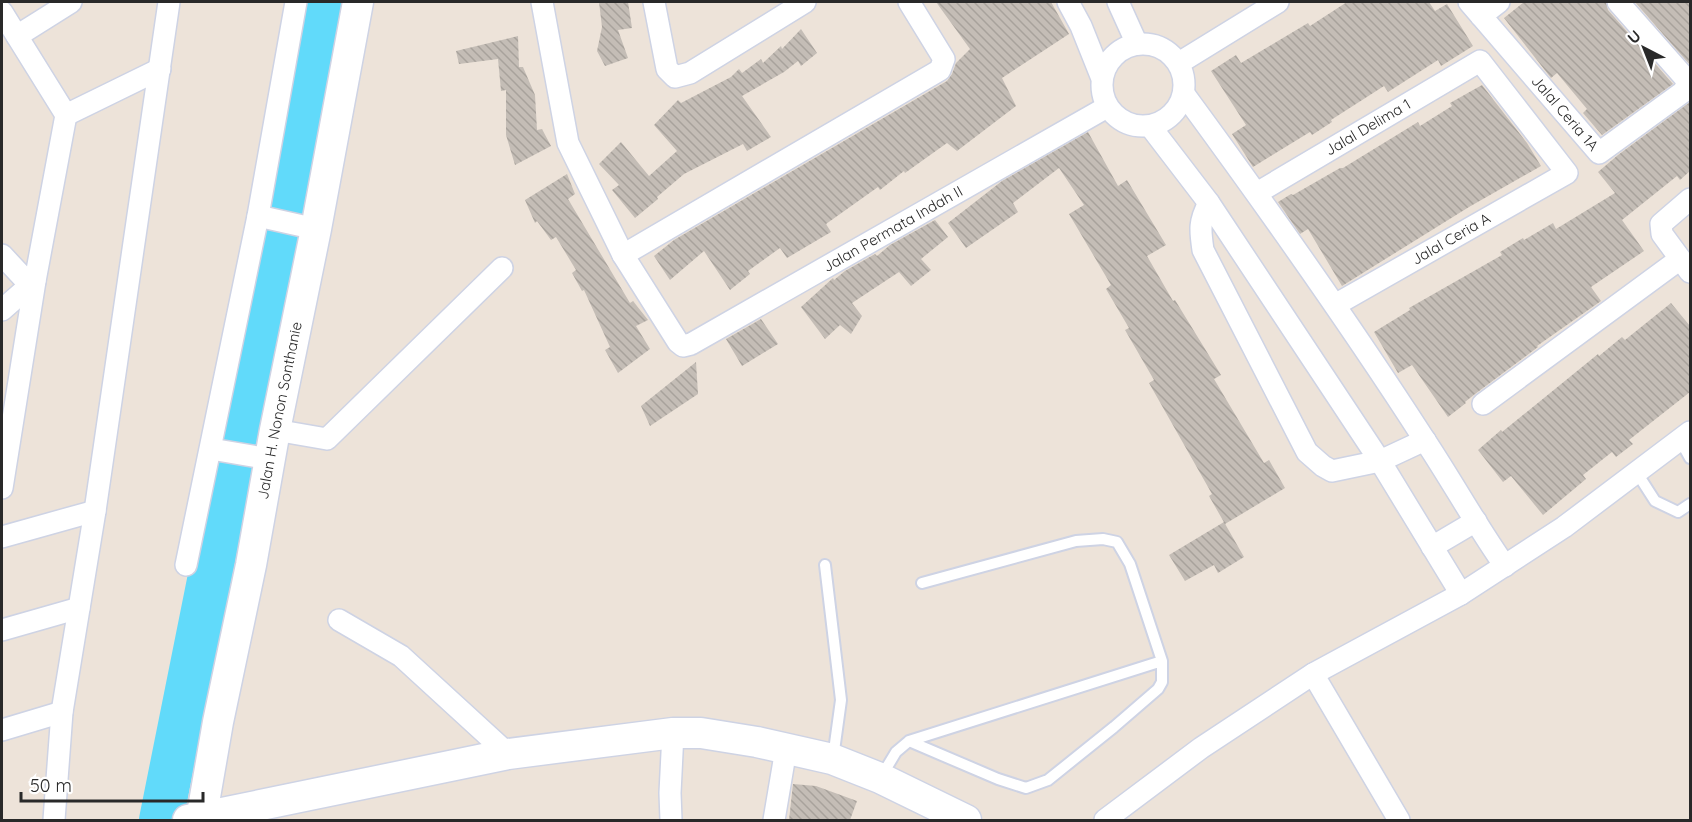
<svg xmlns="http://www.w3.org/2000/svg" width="1692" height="822" viewBox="0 0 1692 822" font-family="Quicksand,sans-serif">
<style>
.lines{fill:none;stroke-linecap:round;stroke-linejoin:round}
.river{stroke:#61dafa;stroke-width:44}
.building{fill:url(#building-back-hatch)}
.lane-casing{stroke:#ced3e4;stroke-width:14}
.street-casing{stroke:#ced3e4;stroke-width:24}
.secondary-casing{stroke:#ced3e4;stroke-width:33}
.lane{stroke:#fff;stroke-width:10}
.street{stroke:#fff;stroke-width:21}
.secondary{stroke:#fff;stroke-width:30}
.labels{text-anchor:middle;stroke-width:5;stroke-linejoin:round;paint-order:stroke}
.street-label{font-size:15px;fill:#292929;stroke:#fff}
</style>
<defs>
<pattern id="building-back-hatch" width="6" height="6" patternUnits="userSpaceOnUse" patternTransform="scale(1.5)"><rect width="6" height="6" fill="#c4bdb6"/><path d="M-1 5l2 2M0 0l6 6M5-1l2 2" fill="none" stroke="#a8a29c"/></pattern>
</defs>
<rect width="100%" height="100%" fill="#ede3d9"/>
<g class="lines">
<path class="river" d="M161 820 325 2"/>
</g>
<path class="building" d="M599 2H628L632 28 618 30 628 58 605 66 597 51 602 27Z
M936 2H1051L1069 34 1002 78 1016 106 957 151 947 143 905 173 904 171 880 190 878 187 826 224 831 232 787 258 780 248 748 271 750 274 730 290 704 251 670 280 654 256 674 240 947 81 952 74 956 63 970 49Z
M1347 2H1429L1435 11 1447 4 1473 46 1441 66 1438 60 1388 92 1384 86 1331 120 1332 122 1312 135 1310 132 1253 167 1232 134 1246 125 1211 71 1236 55 1241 63 1308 23 1310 26Z
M1524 2H1606L1608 10 1673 84 1602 135 1583 113 1587 109 1557 73 1551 78 1504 18Z
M1635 2H1690V65Z
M801 29 817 53 801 66 798 61 784 72 742 96 771 137 747 151 743 144 684 174 657 197 658 199 635 218 612 190 619 185 599 164 621 142 649 176 677 151 654 125 678 100 681 103 731 77 739 69 742 73 761 59 763 63 781 46 782 49Z
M518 36 519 67H523L535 95 537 130 542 129 551 146 515 165 506 135V90L501 91 498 59 459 64 456 51Z
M1482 85 1527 143 1541 166 1469 207 1342 286 1308 229 1300 234 1278 202 1291 194 1293 195 1340 168H1343L1418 122 1420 126 1452 106 1450 103Z
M1690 102V171L1680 180 1677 176 1622 220 1644 251 1591 287 1601 301 1537 346 1538 347 1475 394 1465 402 1466 403 1448 417 1412 365 1398 373 1374 332 1410 310 1409 308 1502 255 1500 252 1523 238 1524 240 1553 223 1556 229 1615 193 1598 172 1618 155Z
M1088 132 1118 186 1127 180 1166 245 1147 256 1173 301 1175 300 1221 375 1214 379 1264 463 1269 460 1285 488 1225 524 1209 496 1212 494 1149 383 1154 380 1125 330 1129 328 1106 289 1111 285 1069 214 1084 205 1059 168 1013 203 1018 212 966 248 948 223 1002 181Z
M567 174 575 194 568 199 630 303 633 301 648 320 636 326 650 349 618 373 605 350 610 347 584 290 582 291 572 273 576 270 556 237 551 240 537 221 535 223 525 200Z
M935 220 948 237 921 259 931 270 911 286 899 272 852 303 862 316 851 334 840 325 825 339 801 307 833 278 834 280 845 271 875 254 877 256 890 245Z
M1671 303 1690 326V392L1629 440 1633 444 1616 457 1612 452 1583 475 1586 479 1543 515 1511 476 1503 482 1478 450 1501 430 1502 432 1598 354 1599 356 1622 337 1625 340Z
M761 319 778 344 742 366 726 339Z
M696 362 698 394 650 426 641 406Z
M1224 522 1244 557 1218 573 1214 565 1185 581 1169 555Z
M793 784 816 786 857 801 850 820H789Z"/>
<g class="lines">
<defs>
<path id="lane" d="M1680 440 1690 458
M1637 473 1655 501 1678 512 1690 504
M825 565 841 700 833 758
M909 741 998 779 1026 788 1048 780 1114 727 1158 689 1162 682V661L1130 564 1117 542 1103 539 1076 541 922 583
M881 777 896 752 909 741 1162 661"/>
<g id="street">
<path id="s1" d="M542 2 568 143 623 255 678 342 683 346 691 344 1107 107"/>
<path d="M654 2 667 69 675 77 690 73 805 2"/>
<path d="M1068 2 1081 26 1101 76"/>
<path d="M1118 2 1137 44"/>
<path id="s2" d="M1469 2 1599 153 1683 92 1687 85 1686 79 1618 2"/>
<path d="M2 12 66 115 35 281 2 488"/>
<path d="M1481 16 1499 2"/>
<path d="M17 36 71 2"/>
<circle cx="1143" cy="85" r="41"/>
<path d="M1179 63 1278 2"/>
<path d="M1184 94C1267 207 1348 321 1424 439 1452 481 1476 525 1505 566"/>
<path d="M66 115 160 69"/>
<path d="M1150 126 1209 203 1380 461 1461 594"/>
<path id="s3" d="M1257 193 1480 61 1567 173 1335 305"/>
<path d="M1690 199 1661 224 1662 234 1690 272"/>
<path d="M1209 203C1199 221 1200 230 1203 250L1307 452 1323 466 1332 471 1380 461 1425 440"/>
<path d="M258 216 316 229"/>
<path d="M2 255 30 285"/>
<path d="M623 255 940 70 944 59 909 2"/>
<path d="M2 310 35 281"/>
<path d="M1483 404 1680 259"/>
<path d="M275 430 327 439 502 268"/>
<path d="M211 449 270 459"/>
<path d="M2 537 95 511"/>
<path d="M1432 547 1476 521"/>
<path d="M186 565 258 216 296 2"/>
<path d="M339 620 401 656 508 754"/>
<path d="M2 630 79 608"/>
<path d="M1313 674 1399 820"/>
<path d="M2 730 62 712"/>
<path d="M54 820 62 712 95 511 169 2"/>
<path d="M671 820 670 793 673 733"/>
<path d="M774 820 786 749"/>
<path d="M1105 820 1201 748 1313 674 1461 594 1564 527 1690 432"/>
</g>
<g id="secondary">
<path d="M188 820 508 754 673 733H701L757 742 832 759 880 778 966 820"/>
<path id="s4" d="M201 820 218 722 251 565 275 430 316 229 358 2"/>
</g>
</defs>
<use href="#lane" class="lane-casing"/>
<use href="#street" class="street-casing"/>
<use href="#secondary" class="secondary-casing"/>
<use href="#lane" class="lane"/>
<use href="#street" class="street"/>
<use href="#secondary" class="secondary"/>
</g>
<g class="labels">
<g class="street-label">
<text dy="5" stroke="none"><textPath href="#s2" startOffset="147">Jalal Ceria 1A</textPath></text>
<text dy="5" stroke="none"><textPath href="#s3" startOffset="129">Jalal Delima 1</textPath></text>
<text dy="5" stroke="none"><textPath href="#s1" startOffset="618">Jalan Permata Indah II</textPath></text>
<text transform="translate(1451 239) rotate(-30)" y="5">Jalal Ceria A</text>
<text dy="5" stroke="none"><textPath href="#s4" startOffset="417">Jalan H. Nonon Sonthanie</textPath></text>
</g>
</g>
<rect width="1692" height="822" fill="none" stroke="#292929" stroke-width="6"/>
<g transform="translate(1644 48) rotate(318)" stroke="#ffffff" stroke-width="4.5" paint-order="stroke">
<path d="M0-4.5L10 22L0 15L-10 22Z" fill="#292929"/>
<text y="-9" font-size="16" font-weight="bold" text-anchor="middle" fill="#292929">U</text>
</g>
<path d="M21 792v9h182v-9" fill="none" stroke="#292929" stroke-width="3"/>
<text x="30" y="792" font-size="18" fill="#292929" stroke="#ffffff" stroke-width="4.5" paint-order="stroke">50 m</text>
</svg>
